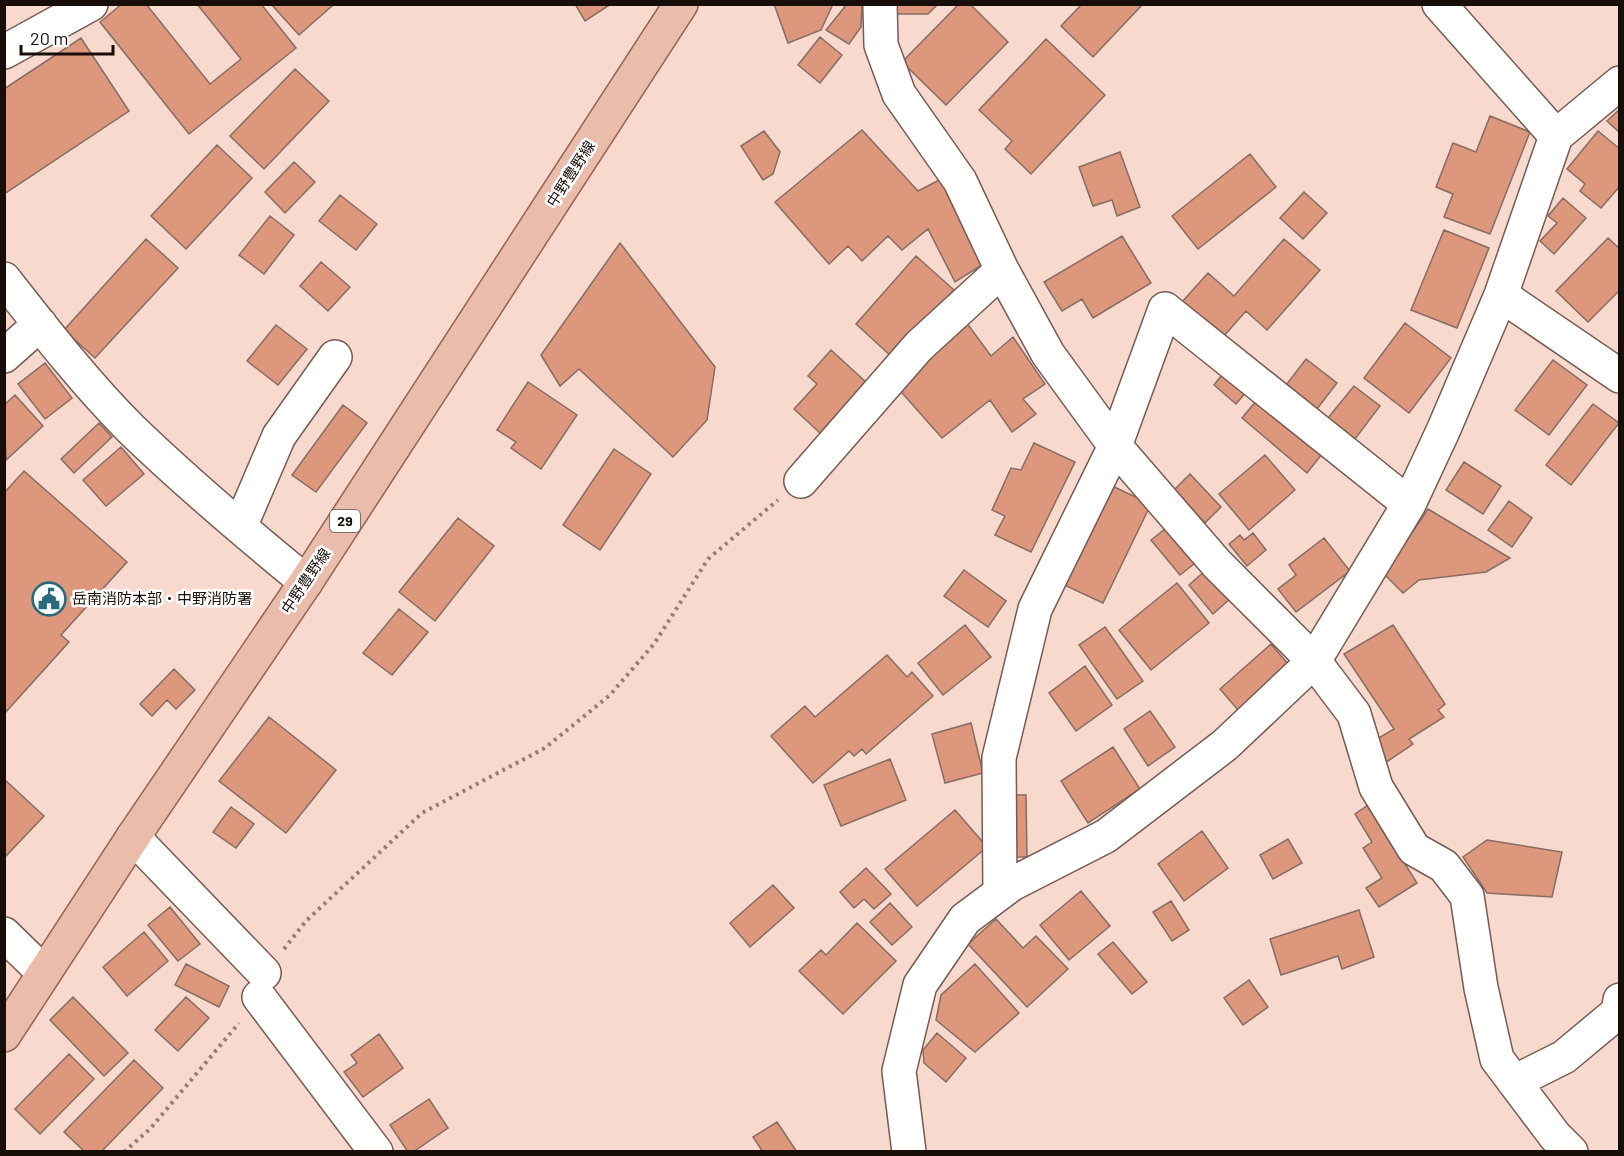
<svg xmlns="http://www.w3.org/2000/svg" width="1624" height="1156" viewBox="0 0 1624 1156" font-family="Barlow,'Noto Sans JP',sans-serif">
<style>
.building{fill:#dd977d;stroke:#876c62;stroke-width:1.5}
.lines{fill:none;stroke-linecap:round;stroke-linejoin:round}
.minor-casing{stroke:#755b51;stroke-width:36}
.major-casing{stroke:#96624f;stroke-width:36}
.path{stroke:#947e77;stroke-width:4;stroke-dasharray:3 4.5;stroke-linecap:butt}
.minor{stroke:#fff;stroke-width:33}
.major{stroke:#e9bcac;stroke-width:33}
.labels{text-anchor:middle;stroke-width:5;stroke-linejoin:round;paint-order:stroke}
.shield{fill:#fff;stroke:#5d5653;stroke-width:1.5}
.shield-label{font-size:14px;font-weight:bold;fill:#170d09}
.street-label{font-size:15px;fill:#170d09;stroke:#fff}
.poi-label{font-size:15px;fill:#170d09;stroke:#fff;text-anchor:start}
</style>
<rect width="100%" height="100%" fill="#f8d9ce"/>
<path class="building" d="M122 4H146L210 84 241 59 197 4H261L296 48 189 134 100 22Z
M271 4H330L332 6 299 35Z
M575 4H611L585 21Z
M774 4H833L821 30 788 43Z
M847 4H862L861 27 849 44 826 30Z
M892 4H938L928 14H891Z
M959 4H970L1008 42 946 105 902 62Z
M1082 4H1140L1141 6 1093 57 1061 26Z
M820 37 842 55 820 83 798 65Z
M81 38 129 111 4 194V89Z
M1046 39 1105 95 1031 174 1005 149 1012 141 979 110Z
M295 69 329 101 264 169 230 136Z
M1620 109V133L1607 121Z
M1490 116 1530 132 1490 234 1444 217 1453 194 1436 187 1453 143 1476 152Z
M862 130 918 191 943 178 982 265 955 282 928 229 902 250 888 236 862 261 848 246 829 264 775 202Z
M764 131 780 152 773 174 763 180 741 146Z
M1598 131 1620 149V186L1601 208 1580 191 1585 184 1567 169Z
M217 145 252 178 186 249 151 216Z
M1120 152 1140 207 1117 216 1112 200 1093 206 1079 167Z
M1250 154 1276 187 1198 249 1172 216Z
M294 162 315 182 285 213 265 192Z
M1304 192 1327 213 1303 239 1280 218Z
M340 195 377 224 356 250 319 221Z
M1563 198 1586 218 1554 254 1540 241 1557 223 1548 216Z
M270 216 294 235 264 274 239 255Z
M1444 230 1489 248 1457 328 1411 310Z
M1122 236 1151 283 1093 318 1082 299 1062 311 1044 282Z
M1608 238 1620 249V290L1588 322 1556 291Z
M146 239 178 268 95 358 64 330Z
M1284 239 1320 270 1267 330 1246 311 1223 337 1182 302 1208 273 1234 296Z
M620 243 715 367 707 420 673 457 579 369 560 386 541 355Z
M916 256 954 290 893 358 856 324Z
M321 262 350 287 328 311 300 286Z
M966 322 991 356 1013 337 1045 384 1023 399 1036 414 1012 432 990 400 942 438 896 386Z
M1405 323 1451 358 1409 413 1364 378Z
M276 325 307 349 278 385 247 361Z
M831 350 867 383 820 433 794 409 817 384 808 376Z
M1306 359 1337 383 1317 409 1286 385Z
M1553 360 1587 385 1549 435 1515 410Z
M45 363 72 398 45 419 18 384Z
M1229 366 1252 385 1236 404 1214 385Z
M528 382 577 415 541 469 511 448 516 442 497 430Z
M1354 386 1380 406 1355 439 1328 418Z
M15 395 43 426 6 460 4 405Z
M1261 395 1326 449 1307 473 1242 418Z
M1593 404 1619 423 1571 485 1546 465Z
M343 405 367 423 316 492 292 475Z
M99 423 112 437 74 473 61 459Z
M1034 443 1075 462 1031 552 995 535 1005 516 992 510 1011 468 1021 470Z
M121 447 144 474 106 506 83 480Z
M614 449 651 474 600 550 563 525Z
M1265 455 1295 490 1249 530 1219 494Z
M1464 462 1501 486 1483 514 1446 490Z
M24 471 127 562 61 635 69 642 4 714V493Z
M1190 474 1221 507 1205 523 1174 490Z
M1110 485 1151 504 1103 603 1062 584Z
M1509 501 1532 518 1512 547 1488 530Z
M1428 509 1510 558 1486 572 1419 580 1403 593 1384 574Z
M458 518 494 546 435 621 399 592Z
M1170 525 1199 560 1180 575 1151 540Z
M1253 533 1266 550 1247 566 1229 544 1240 535 1244 540Z
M1324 538 1350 571 1296 612 1278 589 1296 575 1289 565Z
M1207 569 1231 598 1213 614 1189 585Z
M964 570 1006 601 988 627 944 596Z
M1177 583 1209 623 1151 670 1119 630Z
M399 609 428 632 392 675 363 653Z
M965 625 991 657 943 695 918 663Z
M1393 625 1445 704 1438 710 1444 717 1409 739 1413 744 1382 765 1375 740 1394 729 1344 654Z
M1105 627 1143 681 1117 699 1079 645Z
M1271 644 1289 665 1238 710 1220 689Z
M887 655 907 677 912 672 933 696 866 754 862 749 854 756 849 751 813 783 771 736 805 706 815 717Z
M1085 666 1112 705 1076 731 1049 693Z
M174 669 195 690 176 709 167 700 152 716 140 704Z
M1150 711 1175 747 1148 766 1124 729Z
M269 717 336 770 286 833 219 781Z
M971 723 983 773 945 783 932 734Z
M1113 747 1140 789 1088 823 1061 781Z
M890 759 906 800 841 826 824 785Z
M4 779 44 816 4 858Z
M1005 795H1026L1027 857H1006Z
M1368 805 1417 883 1379 907 1366 888 1382 878 1363 848 1372 842 1355 814Z
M231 807 254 824 236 848 213 832Z
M955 810 987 847 917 906 885 869Z
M1202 831 1228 868 1184 901 1158 864Z
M1288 839 1302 863 1273 879 1260 855Z
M1487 840 1562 852 1552 897 1487 893 1463 857Z
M866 868 891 894 874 909 864 899 854 908 840 892Z
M773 885 794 908 750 947 730 923Z
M1081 891 1110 926 1069 960 1040 925Z
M1171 901 1189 930 1172 941 1153 912Z
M890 903 912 927 892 945 870 922Z
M170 907 200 944 178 961 148 925Z
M1359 910 1374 957 1342 969 1338 956 1281 975 1270 939Z
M996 919 1023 948 1036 936 1068 969 1027 1007 968 944Z
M857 923 896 961 843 1014 799 971 821 950 826 955Z
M144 932 168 961 127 996 103 967Z
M1113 942 1147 982 1132 994 1098 954Z
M186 964 229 986 219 1007 175 985Z
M975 964 1019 1013 975 1052 936 1020 941 995Z
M1249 980 1268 1007 1243 1025 1224 998Z
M73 997 128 1053 104 1076 50 1020Z
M186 997 209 1018 178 1051 155 1030Z
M937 1033 966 1058 946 1082 924 1063 923 1050Z
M379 1034 403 1068 363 1097 344 1072 357 1063 351 1055Z
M69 1054 94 1079 40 1134 15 1109Z
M134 1060 163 1088 101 1152H85L64 1132Z
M429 1099 448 1128 413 1152H408L390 1125Z
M777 1122 797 1152H763L753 1137Z"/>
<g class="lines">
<defs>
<path id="minor" d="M880 4 881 45 899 94 960 181 1002 270 1048 354 1115 446 1217 564 1314 661 1354 714 1376 787 1414 849 1444 866 1467 896 1481 988 1497 1059 1555 1136 1571 1152
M1439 4 1556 136
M4 52 91 4
M4 279C44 330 85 383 131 429 187 483 246 533 306 582
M1501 295 1620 376
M4 356 40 324
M801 481 919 346 1002 270
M240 527 279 436 335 357
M133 837 264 973
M1000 893 999 758 1035 609 1115 446 1165 309 1409 504
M4 934 44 973
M259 997 376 1152
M1514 1082 1564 1057 1618 1012 1620 1000
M909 1152 899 1071 920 985 965 919 1012 884 1106 836 1225 745 1314 661 1409 504 1443 431 1501 295 1556 136 1620 83"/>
<path id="major" d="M4 1035 133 837 306 582 681 4"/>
</defs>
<use href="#minor" class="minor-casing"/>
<use href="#major" class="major-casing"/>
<path class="path" d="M284 949 306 921 422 813 545 748 610 695 654 644 708 559 778 500
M124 1152 150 1129 239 1023"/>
<use href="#minor" class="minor"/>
<use href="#major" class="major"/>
</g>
<defs>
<symbol id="civic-ring" viewBox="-11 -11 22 22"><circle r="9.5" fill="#fff" stroke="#28697d" stroke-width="1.5"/><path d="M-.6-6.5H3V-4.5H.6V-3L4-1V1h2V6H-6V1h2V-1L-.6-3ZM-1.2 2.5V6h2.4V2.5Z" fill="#28697d"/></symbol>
</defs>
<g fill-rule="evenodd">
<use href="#civic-ring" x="30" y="580" width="38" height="38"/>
</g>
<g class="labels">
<rect class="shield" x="330" y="510" width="30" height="22" rx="4.5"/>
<g class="shield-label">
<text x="345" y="526">29</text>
</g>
<g class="street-label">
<text transform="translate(571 174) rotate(-57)" y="5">中野豊野線</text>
<text transform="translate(306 581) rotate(-56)" y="5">中野豊野線</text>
</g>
<g class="poi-label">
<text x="72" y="604">岳南消防本部・中野消防署</text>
</g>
</g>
<rect width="1624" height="1156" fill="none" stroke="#170d09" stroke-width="12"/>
<path d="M21 45v9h92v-9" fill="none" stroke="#170d09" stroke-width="3"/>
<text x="30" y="45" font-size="18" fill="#170d09" stroke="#ffffff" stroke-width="4.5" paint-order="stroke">20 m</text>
</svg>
